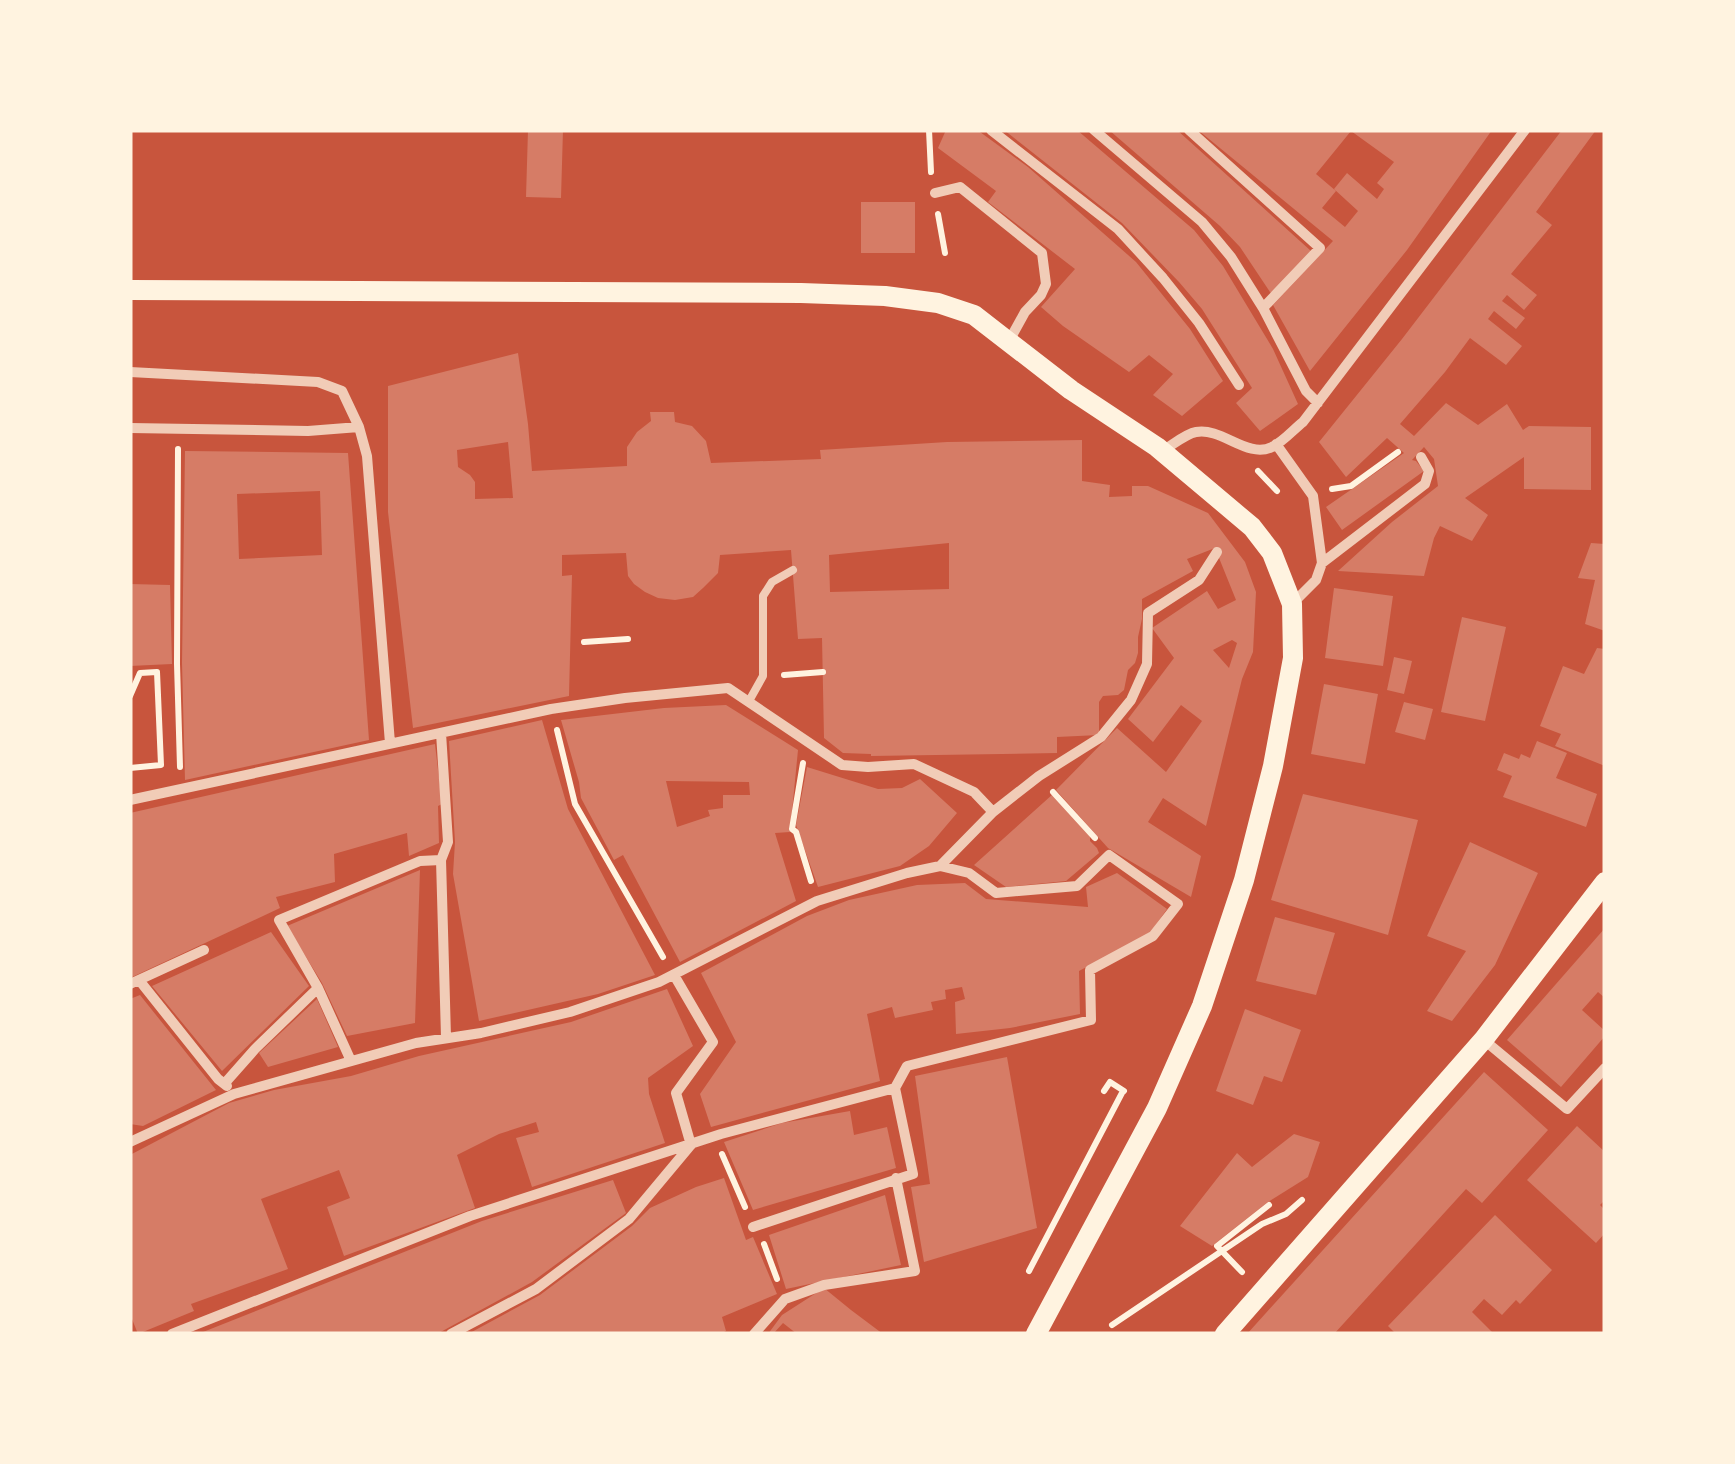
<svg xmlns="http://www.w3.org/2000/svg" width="1735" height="1464" viewBox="0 0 1735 1464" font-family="'Noto Sans',sans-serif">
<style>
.building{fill:#d67c66;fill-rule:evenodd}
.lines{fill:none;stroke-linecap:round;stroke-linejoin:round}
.path{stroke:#fff3e0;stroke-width:6}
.service{stroke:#f1ccb7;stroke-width:8}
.minor{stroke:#f1ccb7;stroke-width:10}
.secondary{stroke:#fff3e0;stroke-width:20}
</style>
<rect width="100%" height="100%" fill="#c8553d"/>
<path class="building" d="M528 130H563L561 198 526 197Z
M946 130 980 132 1028 167 1136 262 1190 329 1223 381 1182 416 1153 395 1173 374 1149 355 1129 372 1063 326 1041 307 1075 269 988 202 996 191 938 148Z
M1004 130H1077L1194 230 1223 266 1273 349 1298 404 1260 431 1236 403 1252 388 1202 309 1179 282 1122 223Z
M1109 130H1177L1311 251 1272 295 1240 247 1220 226Z
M1198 130H1492L1407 250 1310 371 1273 305 1333 241ZM1351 131 1394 162 1377 183 1384 189 1377 199 1347 173 1334 189 1358 211 1345 227 1322 208 1336 191 1316 174Z
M1562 130H1596L1536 212 1552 225 1511 274 1537 295 1524 310 1507 295 1502 301 1525 318 1516 329 1494 311 1488 319 1522 346 1506 365 1470 338 1445 372 1400 424 1414 436 1446 403 1478 425 1507 404 1523 430 1529 426 1591 427V490L1524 489V457L1465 498 1488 515 1472 541 1440 526 1434 538 1424 576 1338 571 1392 522 1438 486 1434 459 1424 447 1412 460 1416 461 1424 471 1342 530 1326 507 1404 453 1387 438 1346 477 1319 442 1402 339Z
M861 202H915V253H861Z
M518 353 528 424 532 471 627 466V447L637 432 651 421 650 412H674L675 422 692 426 706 441 711 463 821 459 820 450 947 442 1082 440V481L1110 485 1109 497 1132 496V486H1148L1208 513 1245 562 1256 592 1253 652 1242 679 1206 826 1163 798 1148 822 1201 856 1191 897 1108 848 1056 790 1117 728 1166 772 1202 721 1181 705 1153 742 1128 719 1174 658 1152 628 1207 591 1218 609 1236 600 1215 548 1187 559 1193 571 1142 599V619L1138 637V653L1135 663 1128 670 1124 690 1118 695 1103 696 1099 702V735L1057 737V753L871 756V754L843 753 824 738 822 638 798 639 791 550 720 555 718 573 703 588 693 597 675 600 658 598 645 592 634 584 628 576 626 553 562 555V576L572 575 569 696 413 728 388 512V386ZM508 442 513 498 475 499V482L470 475 458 467 457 450ZM949 543V589L830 592 829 555ZM1232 640 1237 643 1229 668 1213 650Z
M185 451 348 453 369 740 185 780 182 663ZM320 491 322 555 239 559 237 494Z
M1591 543 1605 544V631L1585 624 1595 580 1578 578Z
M130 584 170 585 172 664 130 666Z
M1334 588 1393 596 1383 666 1325 658Z
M1462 617 1506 627 1485 721 1441 712Z
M1597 648 1605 649V766L1555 746 1561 734 1540 726 1563 666 1584 674Z
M1394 657 1412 661 1404 694 1387 690Z
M1324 684 1378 694 1365 764 1311 754Z
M1404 702 1433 709 1425 740 1395 732Z
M726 705 798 750 790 832 775 833 796 901 680 962 623 855 614 860 581 798 579 782 561 720 664 708ZM666 781 749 782 750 795H723V808L708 810 710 816 677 827Z
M542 720 568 809 655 975 598 994 479 1021 453 874 455 842 449 741Z
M1537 741 1567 753 1556 778 1597 794 1586 827 1503 797 1512 776 1497 770 1504 753 1519 759 1521 754 1530 758Z
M435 744 442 804 438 806 439 843 409 856 407 833 334 854 335 882 276 897 280 908 130 978V813Z
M807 767 878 789 902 788 920 779 957 813 929 846 900 866 818 887 796 825Z
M1053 794 1090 835V841L1097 848 1099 853 1066 881 1006 887 974 865Z
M1303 794 1418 820 1388 935 1271 900Z
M1470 842 1538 873 1495 965 1452 1021 1427 1011 1466 951 1427 936Z
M420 870 415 1023 347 1036 322 983 287 926Z
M1117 873 1167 909 1150 933 1079 971 1080 1014 1010 1028 956 1034 955 1002 965 999 962 987 945 990 946 999 931 1002 933 1010 895 1018 892 1007 867 1014 880 1081 711 1127 700 1094 736 1042 701 973 807 916 849 900 917 885 965 883 986 899 1088 907 1086 887Z
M1275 917 1335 933 1316 995 1256 981Z
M1605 928V998L1598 992 1582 1010 1605 1031V1036L1561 1087 1507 1040Z
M271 932 309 986 222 1071 152 986Z
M667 989 693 1046 648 1078 649 1094 665 1143 532 1187 516 1138 539 1132 536 1122 499 1134 457 1155 475 1208 344 1256 327 1207 350 1198 339 1170 261 1199 288 1269 191 1304 194 1311 138 1334 130 1314V1155L229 1103 274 1090 351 1076 419 1056 571 1022Z
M140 995 216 1090 143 1126 130 1124V999Z
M317 999 338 1047 268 1067 259 1053Z
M1245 1009 1301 1030 1282 1082 1264 1076 1253 1105 1216 1091Z
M1007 1057 1037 1228 924 1262 911 1187 930 1184 915 1076Z
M1484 1072 1548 1130 1510 1172 1482 1203 1466 1189 1334 1334H1247Z
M850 1111 854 1135 887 1127 896 1168 753 1210 724 1142 782 1123Z
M1577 1126 1605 1152V1200L1600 1205 1605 1210V1233L1596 1243 1527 1180Z
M1294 1134 1320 1142 1308 1177 1268 1202 1212 1246 1180 1226 1237 1153 1252 1167Z
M724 1178 746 1240 753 1237 777 1294 722 1317 726 1331 720 1334H468L540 1295 632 1226 650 1208 696 1187Z
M613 1180 626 1213 532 1282 437 1334H198L482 1221Z
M885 1195 901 1265 786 1289 769 1235Z
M1495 1215 1552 1270 1520 1304 1516 1300 1502 1315 1484 1299 1472 1312 1494 1334H1396L1388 1326Z
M824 1288 851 1310 883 1334H797L783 1323 773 1334H768L782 1315Z"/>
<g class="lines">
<path class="path" d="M929 130 931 172
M938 214 945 253
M178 449 177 664 180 767
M1258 471 1277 491
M1332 489 1351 486 1398 452
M584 642 628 639
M784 675 823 672
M130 696 140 673 157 672 161 765 130 768
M557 730 575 804 663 957
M803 763 792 829 796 832 811 881
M1053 792 1095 838
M1104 1091 1110 1082 1124 1091
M722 1154 745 1207
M764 1244 777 1279
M1029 1271 1123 1091
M1242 1272 1217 1246 1269 1205
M1112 1325 1262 1224 1286 1214 1302 1200"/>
<path class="service" d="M749 701 763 676V596L772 582 793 570"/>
<path class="minor" d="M991 130 1118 229 1163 278 1199 323 1239 385
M1094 130 1202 222 1231 257 1263 308 1306 391 1318 403
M1189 130 1320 248 1263 308
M935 193 960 187 1042 253 1046 284 1041 295 1025 312 1009 341
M130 372 318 382 342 391 359 427 367 456 390 743
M130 428 308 431 359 427
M1276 444 1313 496 1322 563 1316 580 1293 603
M1162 451C1173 445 1185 434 1196 432 1222 427 1247 459 1272 447 1283 442 1294 429 1303 422L1525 130
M1322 563 1425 484 1429 471 1421 457
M441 733 448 842 441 860 446 1037
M130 800 551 709 625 698 728 688 842 765 868 767 914 764 974 792 993 812
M674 975 713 1042 676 1093 691 1145
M139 980 218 1079 227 1086
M130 984 204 950
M318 988 351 1061
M1484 1040 1567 1109 1605 1068
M225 1083 255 1049 318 988 279 920 420 861 441 860
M130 1142 234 1094 416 1043 481 1033 570 1012 659 982 817 901 907 873 940 866 993 812 1039 776 1101 737 1131 700 1147 664 1148 613 1199 580 1217 552
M753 1227 913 1174 895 1088
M172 1334 470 1216 721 1134 895 1088 907 1066 1091 1020 1090 970 1153 936 1178 904 1109 855 1077 886 996 893 969 873 940 866
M451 1334 536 1289 629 1219 690 1146
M754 1334 785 1299 824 1285 915 1271 896 1178"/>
<path class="secondary" d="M130 290 801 293 885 296 938 303 974 315 1071 390 1157 447 1252 527 1272 553 1292 604 1293 658 1273 766 1244 880 1202 1006 1157 1108 1036 1334
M1225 1334 1484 1039 1605 882"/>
</g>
<rect width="1735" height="1464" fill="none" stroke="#fff3e0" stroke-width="265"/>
</svg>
